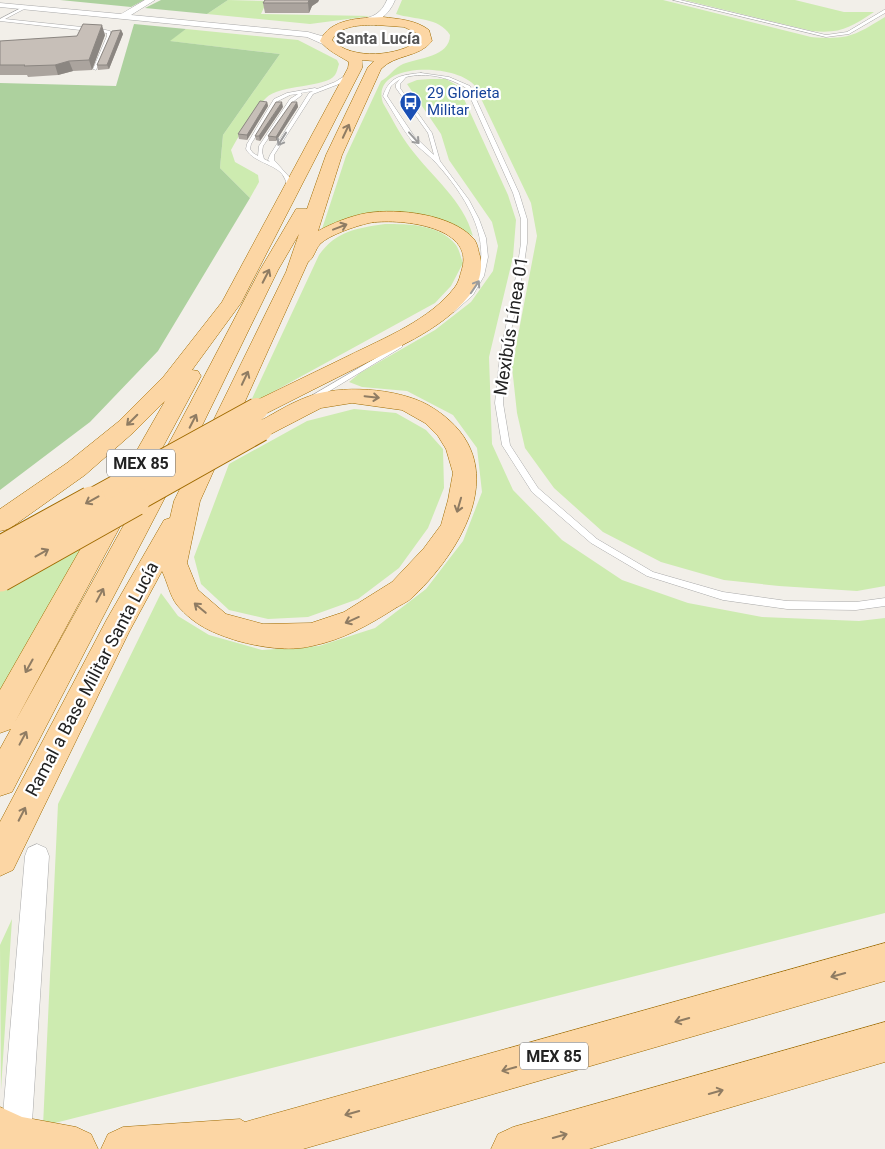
<svg xmlns="http://www.w3.org/2000/svg" width="885" height="1149" viewBox="0 0 885 1149" font-family="Roboto,sans-serif">
<style>
.grass{fill:#cdebb0}
.forest{fill:#add19e}
.lines{fill:none;stroke-linecap:round;stroke-linejoin:round}
.service-casing{stroke:#a9a9a9;stroke-width:1}
.minor-casing{stroke:#a9a9a9;stroke-width:1}
.primary-casing{stroke:#a06b00;stroke-width:1}
.service{fill:#fff;fill-rule:evenodd}
.minor{fill:#fff;fill-rule:evenodd}
.primary{fill:#fcd6a4;fill-rule:evenodd}
.primary-bridge-far1-casing{stroke:#a06b00;stroke-width:24;stroke-linecap:butt}
.primary-bridge-casing{stroke:#a06b00;stroke-width:31;stroke-linecap:butt}
.primary-bridge-far1{stroke:#fcd6a4;stroke-width:22}
.primary-bridge{stroke:#fcd6a4;stroke-width:29}
.wall{fill:#aba49e}
.shaded-wall{fill:#8b8681}
.building{fill:#c7bfb8;stroke:#8b8681}
.oneway{stroke:#8f7c63}
.oneway2{stroke:#9c9c9c}
.labels{text-anchor:middle;stroke-width:4.5;stroke-linejoin:round;paint-order:stroke}
.far-transit-label{font-size:15px;fill:#164399;stroke:#fff;text-anchor:start}
.far-quarter-label{font-size:16px;font-weight:bold;fill:#555;stroke:#fff}
.shield{fill:#fff;stroke:#646464;stroke-width:1}
.shield-label{font-size:16px;font-weight:bold;fill:#222}
.street-label{font-size:18px;fill:#222;stroke:#fff}
</style>
<rect width="100%" height="100%" fill="#f2efe9"/>
<path class="grass" d="M228 0 267 1 261 14 371 16 310 24 207 14Z
M402 0H663L811 37C848 40 854 36 885 17V586L857 591 779 586 724 580 661 562 603 532 554 488 525 448 517 413 512 367 537 236 531 203 475 86C457 63 369 61 383 103 392 118 400 135 411 149 433 178 463 200 473 236 431 207 367 203 322 229L346 156 381 81C389 77 394 68 403 64 418 58 450 57 450 35 439 17 415 20 396 14Z
M684 0H795L844 12H874C851 27 841 34 812 31Z
M186 29 298 40 337 60 339 64C338 67 337 72 335 75 326 88 280 84 266 98 254 109 239 136 231 150L235 162 258 175 259 182 250 198 220 168 223 135 280 54 169 41Z
M430 79H446L458 86 508 195 516 220 513 257 489 357 492 444 513 490 562 540 622 580 688 603 762 617 859 621 885 618V913L43 1126 58 804 161 593 178 616 209 635 262 650 319 646 375 628 426 589 463 541 482 492 477 448 453 415 407 391 362 387 349 382 360 373 435 330 471 302 493 271 498 246 492 222 449 160 441 134 407 84 417 80Z
M385 224C409 224 439 224 456 245 459 249 461 258 463 263L451 286 435 303 249 405 319 255C336 231 357 228 385 224Z
M354 409 396 413 426 430 443 449 444 488 428 528 399 568 358 599 308 617 268 619 229 610 201 584 194 557 229 464 307 421Z
M86 541 0 692V591Z
M12 919 1 1090 0 945Z"/>
<path class="forest" d="M60 0H144L131 7Z
M161 0H228L207 14 145 8Z
M134 24 186 29 170 41 280 54 223 135 220 168 250 198 158 351 90 422 0 490V83L116 86Z"/>
<g class="lines">
<defs>
<path id="service" d="M673 0H680L826 35 847 32 884 10H885V13L849 34 826 37Z
M25 6 26 8 5 19 101 29 110 31 111 36 96 70 93 69 107 36V33L0 21V19Z
M421 73 449 77 470 86 519 193 527 219V243L523 271 506 356 503 403 510 445 538 488 597 539 653 572 723 592 787 601 856 602 885 598V606L856 610 787 609 723 600 647 576 591 543 532 492 502 445 495 403 500 356 517 271 521 243V219L513 193 466 88C449 77 426 72 406 77L400 84V88L432 133 440 161 469 200 479 219 486 238 488 257 484 276 473 295 454 312H450V310C461 299 474 289 478 274 491 235 463 193 437 164 430 156 420 149 412 141 401 127 393 111 383 96 390 76 401 75 421 73ZM400 79 396 84V88L428 133 434 155 414 136 387 96 391 86Z
M348 74 352 75 339 84 313 94 274 155V160L291 179V190L286 191C285 188 287 182 285 179 280 164 254 164 246 149L247 144 274 99 287 93 315 88 317 89 335 82ZM313 91 309 93 270 155 268 160 270 162 264 159 262 152 263 146 294 101 302 95 301 93ZM298 94 290 99 259 146 258 156 253 153 250 149 251 144 278 101 290 95Z
M400 344 402 345V347L313 401H310L306 399Z"/>
<path id="minor" d="M145 0H155L131 15 308 32 325 37 331 43 327 46 307 37 0 7V3L121 14Z
M387 0H395C389 15 376 26 359 24V20C373 17 381 14 387 0Z
M37 844 46 848 49 856 31 1138 26 1148 7 1149 1 1138 25 856 28 848Z"/>
<path id="primary" d="M383 17C399 19 416 20 429 30L432 41C419 58 395 54 381 69L342 155 318 231C333 223 350 216 367 213 398 208 452 214 474 239 477 243 478 248 479 253 483 263 481 279 474 289 448 327 400 346 360 366 328 382 297 398 265 414L257 416 249 414 246 409 249 404C282 388 315 372 348 356 384 338 430 320 455 287 459 282 460 275 462 269 475 225 396 218 369 223 356 226 329 235 320 244 315 250 314 258 308 262L200 501 187 563 198 590 226 614 263 624 311 623 344 612 392 582 424 548 441 525 448 500 453 473 446 449 438 436 425 423 402 410 352 403 321 408 269 435 261 438 253 435 249 430 253 425C270 416 288 404 307 397 340 384 397 388 428 405 515 455 469 543 413 597 408 602 400 605 394 609 369 625 342 640 312 646 289 652 260 647 238 641 213 633 195 626 177 605 170 596 167 581 162 571L129 632 13 870 0 876V822L107 619 164 520 170 518 174 501 286 272 299 234 278 270 198 434 12 792 0 796V749L11 729 0 733V690L165 401 134 432 85 475 9 529 0 531V509L67 463 118 422 164 376 222 302 348 68 349 62C338 55 328 51 320 41 330 18 361 18 383 17ZM376 25 404 27 419 34 420 40C399 56 352 61 332 40 339 25 362 25 376 25ZM362 60 374 61 368 67 326 155 307 209H296L260 270 174 434 15 722 201 376 198 371 192 370 241 303 362 68Z
M885 943V981L303 1149H101L108 1134 123 1127 240 1119 245 1122 259 1118Z
M885 1022V1062L589 1149H491L498 1134 513 1127Z
M0 1107 22 1117 76 1127 91 1134 98 1149H0Z"/>
</defs>
<use href="#service" class="service-casing"/>
<use href="#minor" class="minor-casing"/>
<use href="#primary" class="primary-casing"/>
<use href="#service" class="service"/>
<use href="#minor" class="minor"/>
<use href="#primary" class="primary"/>
<defs>
<path id="primary-bridge-far1" d="M88 502 257 409
M133 502 261 430"/>
<path id="primary-bridge" d="M0 551 91 501
M0 577 135 501"/>
</defs>
<use href="#primary-bridge-far1" class="primary-bridge-far1-casing"/>
<use href="#primary-bridge" class="primary-bridge-casing"/>
<use href="#primary-bridge-far1" class="primary-bridge-far1"/>
<use href="#primary-bridge" class="primary-bridge"/>
</g>
<path class="wall" d="M265 0H319L318 2 312 6 309 13H265L263 3Z
M121 30 123 34 109 69 98 70 97 65Z
M105 35 92 70 73 71 58 75 28 77 27 75H0V41Z
M267 102 268 106 247 140 239 139 238 134Z
M297 102 298 107 276 141H269L268 136Z
M283 107 260 141 256 140 255 136Z"/>
<path class="shaded-wall" d="M309 0H319L318 2 312 6 309 13 308 3Z
M102 25 105 35 92 70 89 60Z
M121 30 123 34 109 69 107 65Z
M69 61 73 71 58 75 55 65Z
M267 102 268 106 247 140V135Z
M282 102 283 107 260 141 259 136Z
M297 102 298 107 276 141V137Z"/>
<path class="building" d="M265 0H309L308 3H263Z
M83 24 102 25 89 60 69 61 55 65 24 66 25 65H0V41L77 36Z
M121 30 107 65H97L112 31Z
M260 101 267 102 247 135 238 134Z
M276 102H282L259 136H255Z
M292 102H297L276 137 268 136Z"/>
<defs><path id="oneway-shaft" d="M-6 0H5M1.5-3L5.5 0L1.5 3" fill="none" stroke-width="1.6" stroke-linecap="round" stroke-linejoin="round" transform="scale(1.25)"/></defs>
<g class="oneway">
<use href="#oneway-shaft" transform="translate(346 131) rotate(-65)"/>
<use href="#oneway-shaft" transform="translate(340 227) rotate(-21)"/>
<use href="#oneway-shaft" transform="translate(266 276) rotate(-63)"/>
<use href="#oneway-shaft" transform="translate(245 378) rotate(-65)"/>
<use href="#oneway-shaft" transform="translate(372 397) rotate(6)"/>
<use href="#oneway-shaft" transform="translate(132 420) rotate(135)"/>
<use href="#oneway-shaft" transform="translate(193 421) rotate(-63)"/>
<use href="#oneway-shaft" transform="translate(92 500) rotate(151)"/>
<use href="#oneway-shaft" transform="translate(459 505) rotate(106)"/>
<use href="#oneway-shaft" transform="translate(42 553) rotate(-29)"/>
<use href="#oneway-shaft" transform="translate(100 595) rotate(-62)"/>
<use href="#oneway-shaft" transform="translate(200 608) rotate(-140)"/>
<use href="#oneway-shaft" transform="translate(352 620) rotate(156)"/>
<use href="#oneway-shaft" transform="translate(29 666) rotate(119)"/>
<use href="#oneway-shaft" transform="translate(23 738) rotate(-62)"/>
<use href="#oneway-shaft" transform="translate(22 814) rotate(-63)"/>
<use href="#oneway-shaft" transform="translate(838 975) rotate(164)"/>
<use href="#oneway-shaft" transform="translate(682 1020) rotate(164)"/>
<use href="#oneway-shaft" transform="translate(509 1069) rotate(164)"/>
<use href="#oneway-shaft" transform="translate(716 1092) rotate(-16)"/>
<use href="#oneway-shaft" transform="translate(352 1113) rotate(164)"/>
<use href="#oneway-shaft" transform="translate(560 1136) rotate(-16)"/>
</g>
<g class="oneway2">
<use href="#oneway-shaft" transform="translate(414 138) rotate(48)"/>
<use href="#oneway-shaft" transform="translate(282 139) rotate(122)"/>
<use href="#oneway-shaft" transform="translate(475 287) rotate(-56)"/>
</g>
<defs>
<symbol id="bus-pin" viewBox="-11 -11 22 30"><path d="M0 17L-7.5 6A9.5 9.5 0 1 1 7.5 6Z" fill="#1a4fb4" stroke="#fff"/><path d="M-5-6H5V4H4V6H2V4H-2V6H-4V4H-5ZM-3.5-4V0h7V-4ZM-3.5 1.2v1.5H-2V1.2ZM2 1.2v1.5H3.5V1.2Z" fill="#fff"/></symbol>
</defs>
<g fill-rule="evenodd">
<use href="#bus-pin" x="398" y="90" width="25" height="34"/>
</g>
<g class="labels">
<g class="far-transit-label">
<text x="427" y="98">29 Glorieta<tspan x="427" dy="17">Militar</tspan></text>
</g>
<g class="far-quarter-label">
<text x="378" y="44">Santa Lucía</text>
</g>
<g class="shield">
<rect x="107" y="449.5" width="68" height="27" rx="4"/>
<rect x="520" y="1042.5" width="68" height="27" rx="4"/>
</g>
<g class="shield-label">
<text x="141" y="469">MEX 85</text>
<text x="554" y="1062">MEX 85</text>
</g>
<g class="street-label">
<text transform="translate(511 326) rotate(-81)" y="6">Mexibús Línea 01</text>
<text transform="translate(92 679) rotate(-62)" y="6">Ramal a Base Militar Santa Lucía</text>
</g>
</g>
</svg>
